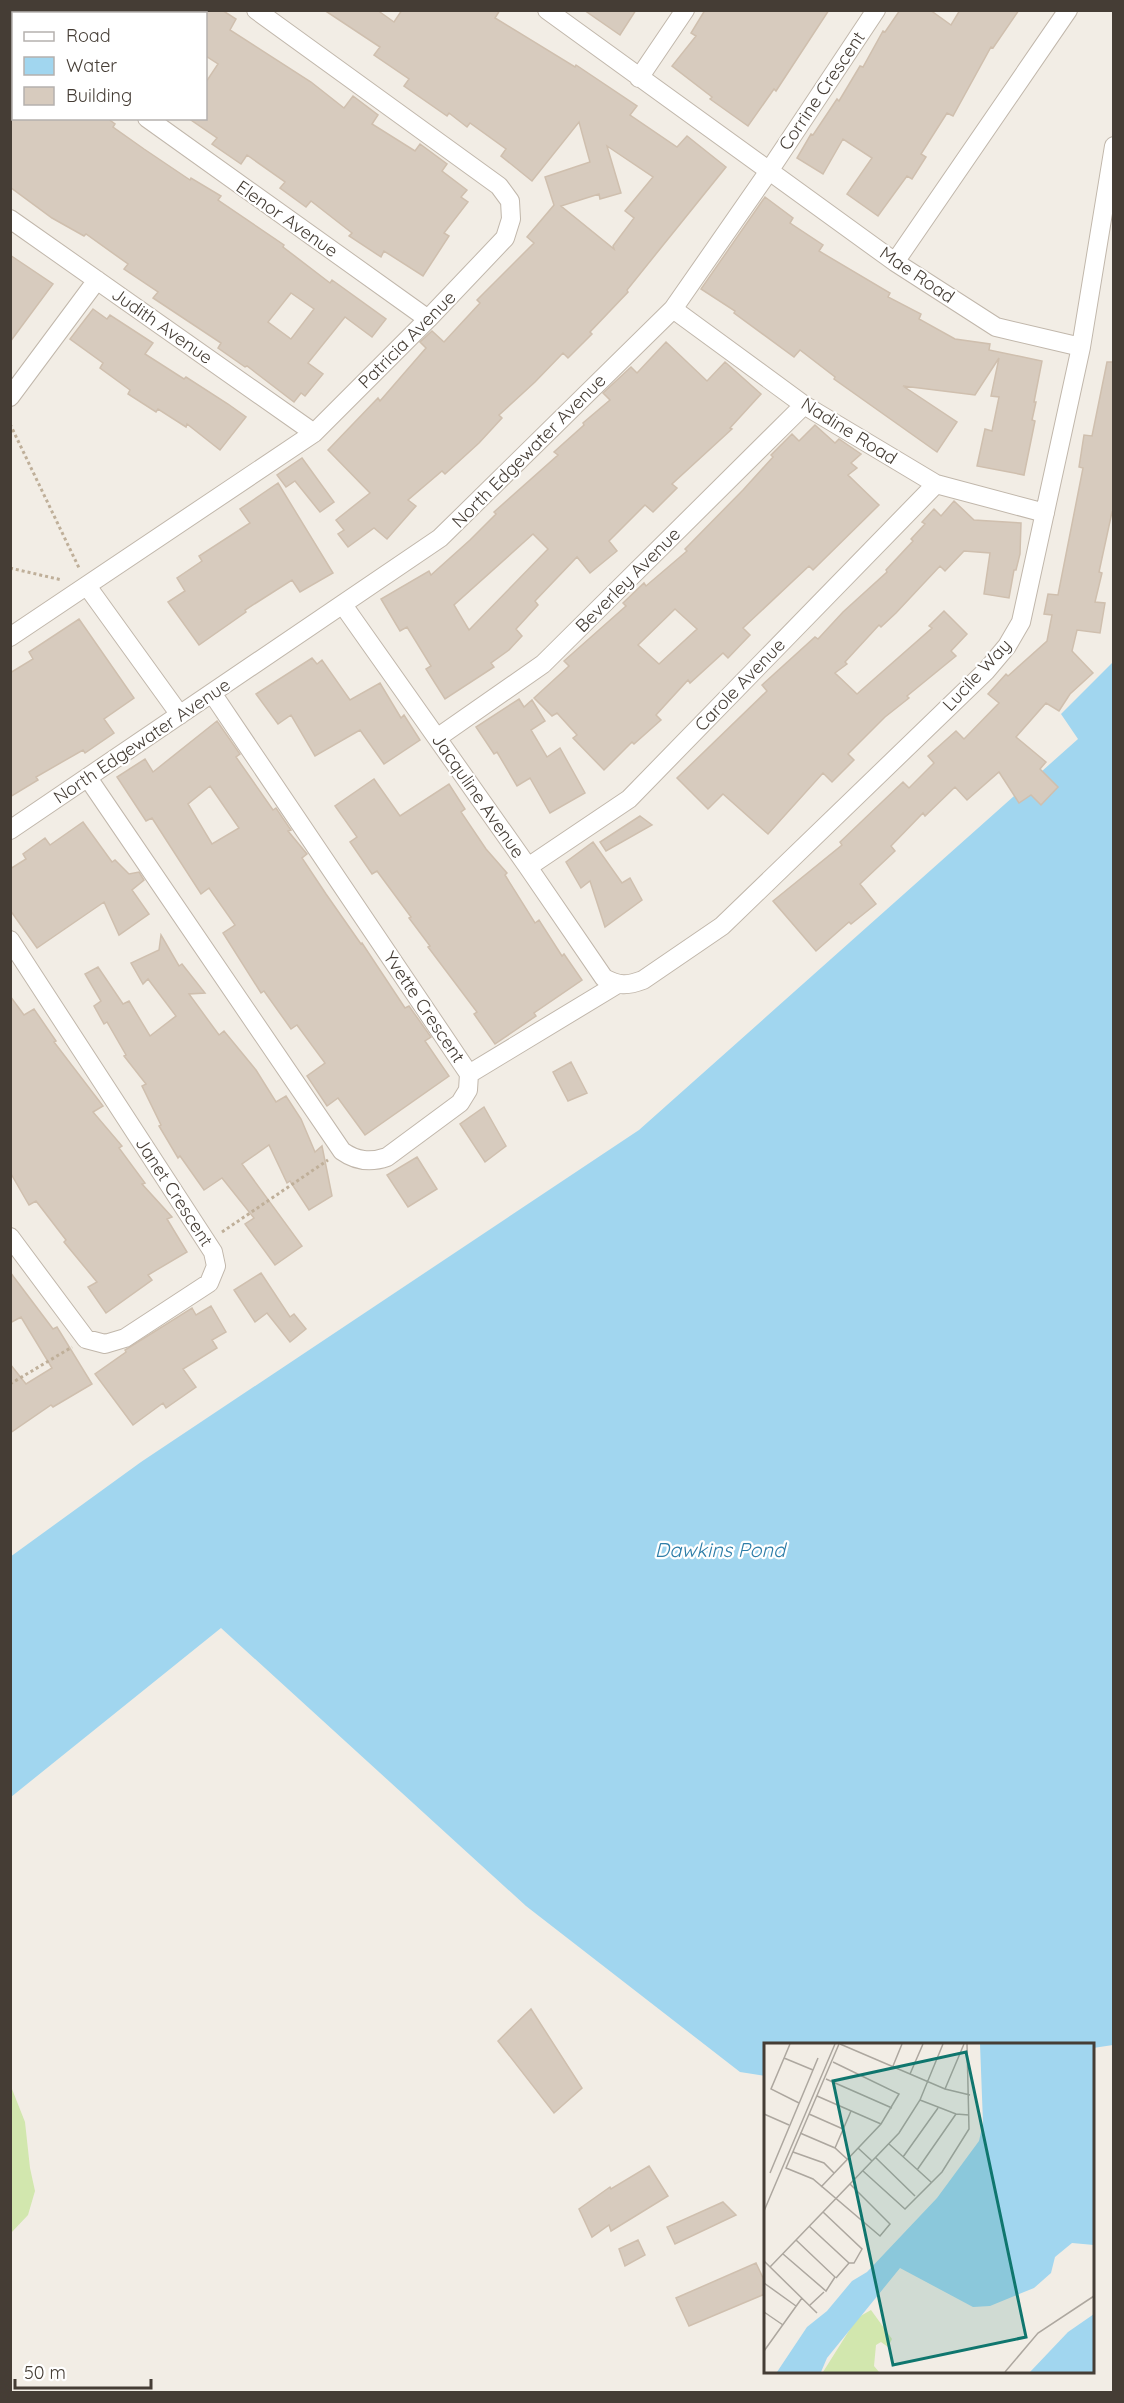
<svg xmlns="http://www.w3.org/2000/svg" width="1124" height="2403" viewBox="0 0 1124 2403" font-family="Quicksand,sans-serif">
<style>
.green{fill:#d2e7ae}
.water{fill:#a1d6ef}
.building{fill:#d7cbbe;stroke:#cfbfae;stroke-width:1.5;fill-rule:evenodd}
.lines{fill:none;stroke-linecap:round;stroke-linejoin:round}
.minor-casing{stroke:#c1b7ab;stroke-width:20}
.path{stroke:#bfaf99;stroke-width:3;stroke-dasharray:3 3;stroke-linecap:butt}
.minor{stroke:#fff;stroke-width:18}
.labels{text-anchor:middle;stroke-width:4.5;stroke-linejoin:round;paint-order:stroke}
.street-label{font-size:18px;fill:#453d35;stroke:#fff}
.water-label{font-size:20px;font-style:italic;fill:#2e7ea8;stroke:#fff}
.inset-road{fill:none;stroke:#ada79f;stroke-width:1.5}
.view{fill:#0f766e;fill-opacity:0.15;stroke:#0f766e;stroke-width:3}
.inset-edge{fill:none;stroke:#453d35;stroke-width:3}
</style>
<rect width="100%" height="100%" fill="#f2ede5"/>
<path class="green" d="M10 2084 25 2122 30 2168 35 2191 28 2215 11 2233Z"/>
<path class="water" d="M1113 662V2045L1093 2048 1092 2044H766L765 2076 740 2072 526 1906 221 1628 11 1797 10 1557 141 1462 639 1130 1078 739 1061 714Z"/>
<path class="building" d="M206 10H222L236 19 230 30 311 82 344 108 353 96 378 115 372 124 415 151 420 144 447 164 442 171 467 190 461 197 468 202 444 233 449 236 423 276 384 251 381 257 349 236 352 233 311 201 306 207 280 188 285 182 247 155 241 164 212 144 217 138 188 118H206V82L218 64 206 56Z
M324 10H377L394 22 402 10H500L495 18 575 67 576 65 637 106 630 115 677 147 687 136 726 167 627 290 628 292 590 332 592 334 568 358 563 353 535 382 499 415 502 418 479 443 445 474 442 471 408 500 416 506 387 539 374 528 348 547 338 534 344 530 336 520 370 493 328 450 378 398 380 401 426 348 420 342 432 331 444 342 480 303 477 300 534 243 527 237 554 205 545 177 590 162 579 122 532 181 501 156 506 149 470 123 467 127 449 113 447 116 404 86 409 79 374 55 380 47ZM607 146 653 177 625 211 634 218 613 246 614 249 561 206 599 194 600 199 621 193Z
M584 10H636L620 35Z
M705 10H829L776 91 774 89 748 126 710 99 712 97 672 66 696 36 691 33Z
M900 10H930L951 25 960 10H1019L993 48 991 47 953 116 947 113 921 154 926 157 912 179 907 176 878 216 847 194 872 158 843 139 823 174 797 158 811 134 813 135 837 99 839 101 860 66 863 67 883 31 885 32Z
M10 118H107L115 124 113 127 144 149 190 180 191 178 221 196 218 200 284 245 283 247 330 283 332 280 386 319 372 337 345 317 308 363 323 374 305 396 301 393 294 402 247 366 245 367 218 348 221 343 153 298 158 292 124 269 128 264 86 234 84 236 52 218 10 187ZM291 293 314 309 291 339 268 322Z
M765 197 793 218 790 223 823 245 819 251 890 293 888 297 921 314 919 319 955 339 990 344 989 350 1042 361 1034 402H1036L1032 420 1035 421 1024 475 977 466 985 429 992 431 999 397 991 396 999 358 975 395 903 386 957 422 937 452 834 379 835 377 800 350 794 357 734 313 735 311 701 289Z
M10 255 53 284 10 342Z
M93 309 107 319 110 315 153 343 145 354 184 379 186 377 228 404 246 417 220 450 187 424 186 427 158 409 156 412 128 394 130 390 100 368 103 363 70 339Z
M666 342 707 381 725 362 761 394 730 428 732 429 672 484 677 488 653 512 645 505 609 541 617 551 590 573 577 557 535 601 538 605 516 629 522 636 509 650 491 663 494 667 445 699 426 669 431 666 407 627 400 631 381 599 429 571 431 575 470 540 496 514 494 512 558 455 554 452 584 425 583 423 610 400 603 393 631 367 637 373ZM533 534 548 549 469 630 454 605Z
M1107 362H1113V512H1112L1099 572 1102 573 1095 602 1105 603 1100 633 1077 630 1072 651 1093 673 1070 694 1059 711 1046 703 1016 737 1046 762 1040 769 1058 787 1041 805 1031 795 1019 803 999 772 967 800 955 787 925 816 923 813 891 846 895 851 860 884 876 904 851 924 849 922 816 951 773 901 842 845 840 842 903 782 909 788 934 763 928 756 956 731 964 739 999 703 988 694 1006 674 1008 676 1047 641 1052 615 1044 614 1048 594 1058 595 1083 468 1079 467 1084 435 1092 436Z
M815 425 835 443 839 439 861 454 851 463 857 468 848 475 879 505 813 570 809 566 743 628 750 635 728 658 723 653 690 683 688 680 656 715 661 720 634 744 632 742 604 770 573 738 577 735 557 713 552 716 534 698 569 666 564 661 626 606 623 603 644 583 646 586 687 551 685 549 743 490 773 457 771 455 792 434 799 441ZM675 609 697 629 659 664 638 645Z
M302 458 334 502 320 512 295 481 286 487 277 475Z
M278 483 333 573 300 592 292 580 245 610 246 612 199 645 168 602 185 591 177 578 202 561 199 556 250 523 240 509Z
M954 501 974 520 1021 523 1020 554 1016 570H1014L1009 598 984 594 990 553 964 551 945 571 940 566 896 613 881 627 879 625 845 662 847 664 835 673 857 694 932 628 929 626 944 611 967 634 951 651 956 656 907 696 909 698 885 717 848 754 854 760 832 782 823 773 768 834 723 794 708 809 677 778 767 691 762 685 815 637 818 639 843 612 887 572 886 570 913 541 911 539 925 524 922 522 934 509 941 516Z
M79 619 134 698 104 719 114 733 85 753 83 750 36 777 38 780 10 797V673L33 659 29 652Z
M312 658 317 664 322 660 350 700 380 683 401 718 404 715 420 740 384 764 360 730 315 756 291 715 278 724 256 694Z
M519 699 524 707 532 700 545 721 531 730 547 757 560 748 585 793 550 813 530 778 517 786 497 752 494 754 476 727Z
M217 721 240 754 236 757 273 810 276 808 291 830 288 831 307 854 302 858 326 894 361 944 362 943 405 1008 409 1006 431 1037 425 1041 449 1076 365 1135 338 1098 327 1106 307 1076 325 1063 297 1025 291 1029 264 991 261 993 223 933 235 925 209 888 201 894 152 818 146 821 117 777 145 759 153 772ZM210 786 239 828 212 844 188 804Z
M374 779 400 816 449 784 465 809 461 812 486 849 507 873 505 875 535 923 539 920 562 956 564 954 582 980 534 1013 536 1016 495 1044 474 1014 477 1012 428 947 430 946 409 918 411 917 377 871 372 874 350 842 357 837 335 806Z
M640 816 652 825 606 851 600 842Z
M83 822 112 862 115 860 129 874 139 872 144 880 132 890 149 914 119 935 104 902 37 948 10 910V869L26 859 23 854 45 838 50 845Z
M593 842 622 883 630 878 642 900 605 927 590 881 581 888 566 862Z
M161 935 179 966 182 964 205 993 189 994 219 1035 224 1031 256 1070 276 1102 286 1096 301 1119 315 1152 322 1146 332 1196 309 1210 290 1181 287 1183 269 1145 242 1164 302 1246 275 1265 245 1224 254 1218 222 1178 204 1190 180 1156 178 1158 159 1126 161 1125 142 1086 146 1084 124 1056 126 1055 107 1022 104 1024 94 1006 101 1001 85 974 98 967 123 1004 129 1001 150 1036 176 1016 148 979 143 984 131 963 159 950Z
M10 996 24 1015 34 1009 56 1041 54 1042 103 1106 93 1112 122 1146 119 1148 145 1183 142 1184 172 1217 167 1219 187 1252 148 1275 152 1280 106 1313 88 1287 97 1282 64 1242 66 1240 36 1201 29 1205 10 1172Z
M571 1062 587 1093 568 1101 553 1072Z
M484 1107 506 1146 485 1162 460 1124Z
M417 1157 437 1189 408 1207 387 1175Z
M10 1272 53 1329 57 1327 92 1384 53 1407 51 1405 10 1433V1364L26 1384 52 1368 21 1317 10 1323Z
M261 1273 290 1317 294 1314 306 1329 290 1342 267 1313 255 1322 234 1290Z
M211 1306 226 1332 212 1340 217 1348 183 1369 196 1387 166 1408 163 1403 133 1425 95 1374 126 1352 125 1350 192 1308 196 1315Z
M531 2009 582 2088 554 2113 498 2041Z
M649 2166 668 2196 611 2231 609 2225 592 2237 579 2209 610 2187 611 2189Z
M723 2202 736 2215 675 2244 667 2227Z
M638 2240 645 2255 625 2266 619 2249Z
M756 2263 765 2282V2294L689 2326 676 2298Z"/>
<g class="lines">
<defs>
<path id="minor" d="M547 10 895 262 996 327 1081 347
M10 21 14 24
M639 78 685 10
M147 118 428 319
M10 219 314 433
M895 262 1068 10
M673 309 804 405 936 484 1045 513
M10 397 97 280
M87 586 180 715
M343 605 528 867 604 978C619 986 627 986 643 980L722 926 986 671 1007 646 1021 622 1081 347 1114 146
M10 637 314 433 428 319 505 238 511 219 510 201 499 186 256 10
M437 738 543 664 804 405
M88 778 342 1151C356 1161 370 1163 387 1157L460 1103 468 1090 469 1074 212 693
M10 830 440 538 673 309 769 171 876 10
M528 867 629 799 936 484
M10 940 213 1252 216 1266 209 1283 125 1338 105 1344 86 1339 10 1237
M469 1074 616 985"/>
</defs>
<use href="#minor" class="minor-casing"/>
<path class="path" d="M10 424 80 570
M10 568 62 580
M222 1232 328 1160
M10 1384 72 1347"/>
<use href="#minor" class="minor"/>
</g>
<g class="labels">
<g class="street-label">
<text transform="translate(822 91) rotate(-56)" y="6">Corrine Crescent</text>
<text transform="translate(287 219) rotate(35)" y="6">Elenor Avenue</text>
<text transform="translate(917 275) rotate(34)" y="6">Mae Road</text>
<text transform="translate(162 326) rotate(35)" y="6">Judith Avenue</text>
<text transform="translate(407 340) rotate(-45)" y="6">Patricia Avenue</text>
<text transform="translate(849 431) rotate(32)" y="6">Nadine Road</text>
<text transform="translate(529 451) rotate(-45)" y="6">North Edgewater Avenue</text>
<text transform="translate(628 580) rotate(-45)" y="6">Beverley Avenue</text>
<text transform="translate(977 675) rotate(-47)" y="6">Lucile Way</text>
<text transform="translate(740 685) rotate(-46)" y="6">Carole Avenue</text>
<text transform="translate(142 741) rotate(-34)" y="6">North Edgewater Avenue</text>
<text transform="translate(478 796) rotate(55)" y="6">Jacquline Avenue</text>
<text transform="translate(424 1007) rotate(56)" y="6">Yvette Crescent</text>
<text transform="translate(174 1192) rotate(57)" y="6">Janet Crescent</text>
</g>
<g class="water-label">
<text x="720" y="1557">Dawkins Pond</text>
</g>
</g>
<g transform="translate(764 2043)">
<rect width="330" height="330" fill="#f2ede5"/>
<path d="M107 267 128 296 124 304 117 299 112 302 110 323 115 329H59L93 275Z" fill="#d2e7ae"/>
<path d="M216 1H330V202L308 200 291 214 287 230 270 245 226 263 209 264 136 225 63 315 57 329H13L43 284 63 268 88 238 103 229 173 155 215 98 219 80ZM330 271V329H266L304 289Z" fill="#a1d6ef"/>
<path class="inset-road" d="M26 1 7 46 35 60M75 1 22 125 49 136 116 193 126 181 86 141M76 1 181 46 206 52M20 15 49 27M129 23 138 1M146 31 159 1M62 36 128 65M181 46 200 1M53 53 117 81M156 57 192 71 205 72M0 71 25 82M45 71 79 86M36 90 71 105 83 116M125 101 167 139M71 105 87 68M94 105 108 118M29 109 60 120 70 130M111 114 151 153M139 114 174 65M153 127 192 71M99 128 141 166 178 129 205 86 203 1M6 130 54 15M57 144 117 81 135 51 69 19M0 168 71 1M45 183 85 220H90L98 206 59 169M19 211 62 248 71 234 32 197M0 218 53 270M6 224 135 90 156 57 179 1M72 235 85 220M0 240 32 263M46 262 60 249M0 269 19 282M0 308 38 255M241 329 274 290 330 253"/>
<path class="view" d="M202 9 262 294 129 322 69 38Z"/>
<rect width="330" height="330" class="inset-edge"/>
</g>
<rect width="1124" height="2403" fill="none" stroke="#453d35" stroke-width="24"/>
<rect x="12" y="12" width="195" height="108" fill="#ffffff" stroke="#b5b1ae" stroke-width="1.5"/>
<rect x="24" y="32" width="30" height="9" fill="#ffffff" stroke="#b5b1ae" stroke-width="1.5"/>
<text x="66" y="42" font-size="18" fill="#453d35">Road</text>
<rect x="24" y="57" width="30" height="18" fill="#a1d6ef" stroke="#b5b1ae" stroke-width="1.5"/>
<text x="66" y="72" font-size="18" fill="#453d35">Water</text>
<rect x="24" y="87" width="30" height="18" fill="#d7cbbe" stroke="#b5b1ae" stroke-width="1.5"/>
<text x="66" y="102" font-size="18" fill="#453d35">Building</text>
<path d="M15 2379v9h136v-9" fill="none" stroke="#453d35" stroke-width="3"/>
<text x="24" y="2379" font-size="18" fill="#453d35" stroke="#ffffff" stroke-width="4.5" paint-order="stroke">50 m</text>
</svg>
